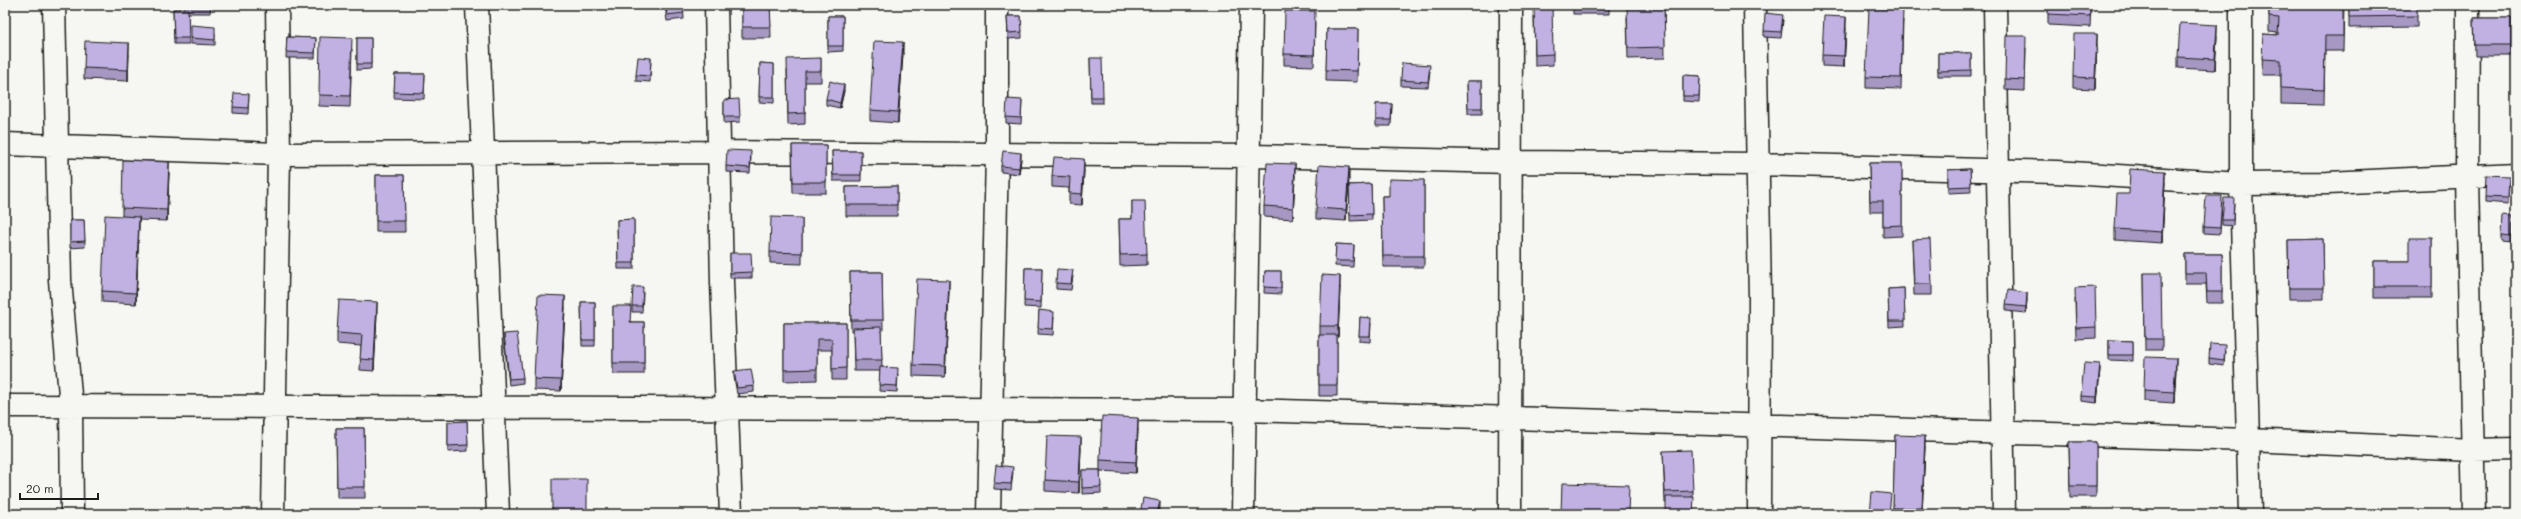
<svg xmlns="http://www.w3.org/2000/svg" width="2521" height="519" viewBox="0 0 2521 519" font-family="Mali,sans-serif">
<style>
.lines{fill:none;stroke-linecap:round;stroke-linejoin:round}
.minor-casing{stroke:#1c1c1c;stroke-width:25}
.minor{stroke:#f6f6f2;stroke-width:22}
.wall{fill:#a698c2;stroke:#1c1c1c}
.shaded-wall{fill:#877c9e;stroke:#1c1c1c}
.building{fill:#c1b1e2;stroke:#1c1c1c}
</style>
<rect width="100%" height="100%" fill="#f6f6f2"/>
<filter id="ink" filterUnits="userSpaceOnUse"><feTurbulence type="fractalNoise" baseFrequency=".025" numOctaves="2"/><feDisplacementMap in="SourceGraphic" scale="8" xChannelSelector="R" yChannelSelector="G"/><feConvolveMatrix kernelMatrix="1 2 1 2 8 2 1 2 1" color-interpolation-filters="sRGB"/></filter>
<g filter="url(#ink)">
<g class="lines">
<defs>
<path id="minor" d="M54 5 60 280 71 406 72 514
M477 5 498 514
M716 5 722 282 731 514
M1755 5 1760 299 1759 514
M1995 5 2004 514
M2241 5V184L2250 514
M2468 5 2467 177 2474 514
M5 144 279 154 719 152 1250 156 1511 162 1759 164 2056 172 2241 184 2328 183 2516 174
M5 406 1245 410 2249 440 2473 450 2516 449
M273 514 279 154 277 5
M989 514 997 154V5
M1243 514 1251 5
M1510 514 1511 5"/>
</defs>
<use href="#minor" class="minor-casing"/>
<use href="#minor" class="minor"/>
</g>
<path class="wall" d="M184 5H211L210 13H188L189 44H174L173 9H184Z
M665 5H683L684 19 667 21Z
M742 5H770L771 38H742Z
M795 5H825V7L795 6Z
M842 5H860V8H842Z
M1312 5H1353V6L1312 7Z
M1573 5H1609V14H1573Z
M1664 5 1665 58 1628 59 1627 17Z
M2048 5H2091L2090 27 2048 25Z
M2269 5H2344L2343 51H2325L2324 105 2281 104V75H2262L2263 34 2278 35V33L2269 32Z
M2349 5H2417V27L2349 28Z
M828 16H843V51L828 52Z
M1007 16H1021L1022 38 1008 39Z
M1534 16 1553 54V65L1535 66Z
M2474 18H2511V56H2475Z
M1783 20 1781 38 1764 37V31Z
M1903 20 1901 89 1866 88V77Z
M1315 22 1314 66 1284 65V54Z
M1846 28 1844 67 1822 66V55Z
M1327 29H1358L1357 82 1326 81Z
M215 33V45L191 44V38Z
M2217 36 2215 70 2178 68V57Z
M287 37 316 38 315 58H286Z
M357 38H371V69L357 70Z
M2097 45 2095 89 2073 88V77Z
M2026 48 2025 91 2005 90V79Z
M352 49 350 107 319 106V95Z
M903 53 898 123 870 121V110Z
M1938 53H1971V76H1938Z
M129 54 128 81 84 79V68Z
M651 58 650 82 636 81V75Z
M821 58V82H805V124L788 125 787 70Z
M1090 58 1103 97V103H1091Z
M760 63 774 64V103L759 102Z
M1430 71 1428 87 1401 86V80Z
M395 74H425L424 99 394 98Z
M1683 75 1700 76 1699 102 1683 101Z
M1467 81H1482V114H1468Z
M844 91 840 108 826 105V99Z
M249 94 248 114 233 113V107Z
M724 100 740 117V122L724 123Z
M1022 100 1021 124 1006 123V117Z
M1376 104H1392L1391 126H1376Z
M792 145H826V193H793Z
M832 151H861V181H833Z
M751 157 750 173 726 172V166Z
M1021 159 1019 174 1001 172V166Z
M1869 163H1902V236L1883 237V212H1870Z
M1970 169 1971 192 1948 193V170Z
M1084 170 1082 205 1069 204V188L1052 187V176Z
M169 173 167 221 139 220 136 304 102 302V291L122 216V208Z
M376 175H404L405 232H376Z
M1295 175 1293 219 1264 217V206Z
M1349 178 1346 221 1316 219V208Z
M1424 180V267H1383L1382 196H1389Z
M2165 182 2162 243 2115 240V229L2129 194Z
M2509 182 2508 204 2485 202V197Z
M1371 184 1372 220 1350 221 1349 185Z
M897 186V216H846V187Z
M1132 201 1147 254V265L1120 266 1119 219H1132Z
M2222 202 2220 234 2204 233V227Z
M2234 204 2233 226 2222 225V220Z
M802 218V264L770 263V252Z
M634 219V269H618L617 220Z
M70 220H84L85 247 70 248Z
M2513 222 2512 242 2502 241V235Z
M2432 238V298H2374V261H2409Z
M2323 239 2324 299H2289L2288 240Z
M1912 240 1932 284V295H1914Z
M1336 244 1354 245 1353 267 1335 266Z
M730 253 752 272V278H730Z
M2185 254H2222V303H2207L2206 284H2185Z
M1025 268H1042L1041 308 1024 307Z
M1265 271H1281V294L1264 293Z
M850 272H882L883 331H881L882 367 898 374 897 392 879 391 880 371H854L853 331H851Z
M2144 273 2162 339V350H2145Z
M1073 276 1071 290 1056 289V283Z
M1340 287 1338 337H1337V396H1319V335H1320V326Z
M1904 288 1905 326 1889 327 1888 289Z
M949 291 945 377 913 376V365Z
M643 293 642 312H632V306Z
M2027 299 2026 313 2006 311V305Z
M2075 299 2096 327V338L2076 339Z
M581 302H595V346H582Z
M613 306 631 322H644V374H613Z
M565 307 561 391 534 390V379Z
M1039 310 1054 317 1053 335 1038 334Z
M377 313 374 371 360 370 361 346 337 344V333Z
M1360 317 1371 323 1370 342 1359 341Z
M784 323H846V380H832V350H817V380L784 381Z
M504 334 523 378V383L509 385 504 340Z
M2109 340 2133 341V361L2109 360Z
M2225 351 2224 366 2209 364V358Z
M2176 369 2174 403 2144 401V390Z
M2100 370 2097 403 2081 401V396Z
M734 371 754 386V392L737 394 734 377Z
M467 421 468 451 448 452V422Z
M336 428H364L365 498H337Z
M1138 429 1136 473 1100 471V460Z
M1895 435 1925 447 1922 514H1893Z
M2069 442H2096V497H2070Z
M1081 448 1079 493 1045 491V480Z
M1663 451 1693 491V497L1665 503Z
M1082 470H1100L1101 493 1082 494Z
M1013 472 1011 490 994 489V483Z"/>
<path class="shaded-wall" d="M1846 17V28L1844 67V56Z
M2217 25V36L2215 70V59Z
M2097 34V45L2095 89V78Z
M903 42V53L898 123V112Z
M129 43V54L128 81V70Z
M844 85V91L840 108V103Z
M1021 153V159L1019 174V168Z
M1084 159V170L1082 205V194Z
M169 162V173L167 221V210Z
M1295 164V175L1293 219V208Z
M1349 167V178L1346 221V210Z
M2165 171V182L2162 243V232Z
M139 217V228L136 304V293Z
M1340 276V287L1338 337V326Z
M949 280V291L945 377V366Z
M2027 293V299L2026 313V307Z
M565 296V307L561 391V380Z
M377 302V313L374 371V360Z
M2176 358V369L2174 403V392Z
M2100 364V370L2097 403V397Z
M1138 418V429L1136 473V462Z
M1925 436V447L1922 514V508Z
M1081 437V448L1079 493V482Z
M1160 501V507L1158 514H1157Z"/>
<path class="building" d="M666 5H683L684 13 667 15Z
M742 5H770L771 27H742Z
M1534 5H1552L1553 54 1535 55Z
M1664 5 1665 47 1628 48 1627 6Z
M2048 5H2090V16L2048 14Z
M2269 5H2343V36H2325L2324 90 2281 88V60L2262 59 2263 34 2278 35 2279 18 2269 17Z
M2349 5H2417V16L2349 17Z
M1869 8 1903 9 1901 78 1866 77Z
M173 9H188L189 38H174Z
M1285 11H1315L1314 55 1284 54Z
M1765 13 1783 15 1781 32 1764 31Z
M828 16H843V46H828Z
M1007 16H1021L1022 32 1008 33Z
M1824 16 1846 17 1844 56 1822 55Z
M2474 18H2511V45H2475Z
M2180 23 2217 25 2215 59 2178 57Z
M191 25 215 27V40L191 38Z
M1327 29H1358L1357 71 1326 70Z
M2074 34H2097L2095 78 2073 77Z
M2006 36H2026L2025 80 2005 79Z
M287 37 316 38 315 53 286 52Z
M320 37 352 38 350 96 319 95Z
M357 38H371V64H357Z
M85 41 129 43 128 70 84 68Z
M874 41 903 42 898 112 870 110Z
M1938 53H1971V70L1938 71Z
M638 57 651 58 650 76 636 75Z
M821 58V71H805V113L788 114 787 59Z
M1090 58H1102L1103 97H1091Z
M760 63 774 64V97H759Z
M1402 63 1430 65 1428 82 1401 80Z
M395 74H425L424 93 394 92Z
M1683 75 1700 76 1699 96H1683Z
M830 81 844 85 840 103 826 99Z
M1467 81H1482V108H1468Z
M234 93 249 94 248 108 233 107Z
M739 99 740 117H724V100Z
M1007 99 1022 100 1021 118 1006 117Z
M1376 104H1392L1391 120H1376Z
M792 145H826V182H793Z
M727 150 751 151 750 168 726 166Z
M832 151H861V175H833Z
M1003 151 1021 153 1019 168 1001 166Z
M1054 157 1084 159 1082 194 1069 193 1070 177 1052 176Z
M123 160 169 162 167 210 122 208Z
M1267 163 1295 164 1293 208 1264 206Z
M1869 163H1902V225L1883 226V201H1870Z
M1319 165 1349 167 1346 210 1316 208Z
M1970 169 1971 186 1948 187V170Z
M2130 169 2165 171 2162 232 2115 229 2117 194H2129Z
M376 175H404L405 221H376Z
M2486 175 2509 176 2508 198 2485 197Z
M1389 179 1424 180V256H1383L1382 196H1389Z
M1371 184 1372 214 1350 215 1349 185Z
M897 186V205H846V187Z
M2206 196H2222L2220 228 2204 227Z
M2224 198H2234L2233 220H2222Z
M1132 201H1145L1147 254 1120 255 1119 219H1132Z
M105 215 139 217 136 293 102 291Z
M2503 215 2513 216 2512 236 2502 235Z
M771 217 802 218V253L770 252Z
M634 219V263H618L617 220Z
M70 220H84L85 241 70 242Z
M2409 238H2432V287H2374V261H2409Z
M1930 239 1932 284H1914L1912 240Z
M2323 239 2324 288H2289L2288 240Z
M1336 244 1354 245 1353 261H1335Z
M730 253H751L752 272 730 273Z
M2185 254H2222V292H2207L2206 273H2185Z
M1025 268H1042L1041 302 1024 301Z
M1057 269 1073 270 1071 284 1056 283Z
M1265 271H1281V288L1264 287Z
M850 272H882L883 320H851Z
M2144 273H2161L2162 339H2145Z
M1322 275 1340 276 1338 326H1320Z
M917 279 949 280 945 366 913 365Z
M633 287H643L642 306H632Z
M2095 287 2096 327 2076 328 2075 288Z
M1904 288 1905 321H1889L1888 289Z
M2008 290 2027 293 2026 307 2006 305Z
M538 295 565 296 561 380 534 379Z
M339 300 377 302 374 360 360 359 362 335 337 333Z
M581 302H595V340H582Z
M613 306H631L630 322H644V363H613Z
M1039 310 1054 312 1053 329 1038 328Z
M1360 317 1371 318 1370 336H1359Z
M784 323H846V368L832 369V339H817V369L784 370Z
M881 327 882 360H854L853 328Z
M517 333 523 378 509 379 504 334Z
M1319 335H1337V385H1319Z
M2109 340 2133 341V355H2109Z
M2210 344 2225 345 2224 360 2209 358Z
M2145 357 2176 358 2174 392 2144 390Z
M2084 363 2100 364 2097 397 2081 396Z
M880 367 898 368 897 386 879 385Z
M751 369 754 386 737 388 734 371Z
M1102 416 1138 418 1136 462 1100 460Z
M467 421 468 445 448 446V422Z
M336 428H364L365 487H337Z
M1895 435 1925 436 1922 508H1893Z
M1047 436 1081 437 1079 482 1045 480Z
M2069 442H2096V486H2070Z
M1691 450 1693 491 1665 492 1663 451Z
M996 465 1013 467 1011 484 994 483Z
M1082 470H1100L1101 487 1082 488Z
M552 479H587V514H552Z
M1562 483 1629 485 1628 514H1561Z
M1872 492 1891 494 1889 514H1870Z
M1666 497H1694L1693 514H1666Z
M1143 498 1160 501 1157 514H1140Z
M2353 512 2400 513V514H2353Z"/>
</g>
<rect width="2521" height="519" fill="none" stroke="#f6f6f2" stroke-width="20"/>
<rect x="10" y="10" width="2501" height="499" fill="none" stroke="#1c1c1c" stroke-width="1.5" filter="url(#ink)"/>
<path d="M20 493v6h78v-6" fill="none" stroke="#1c1c1c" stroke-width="2"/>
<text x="26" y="493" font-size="12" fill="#1c1c1c" stroke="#f6f6f2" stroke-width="3" paint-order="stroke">20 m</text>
</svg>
